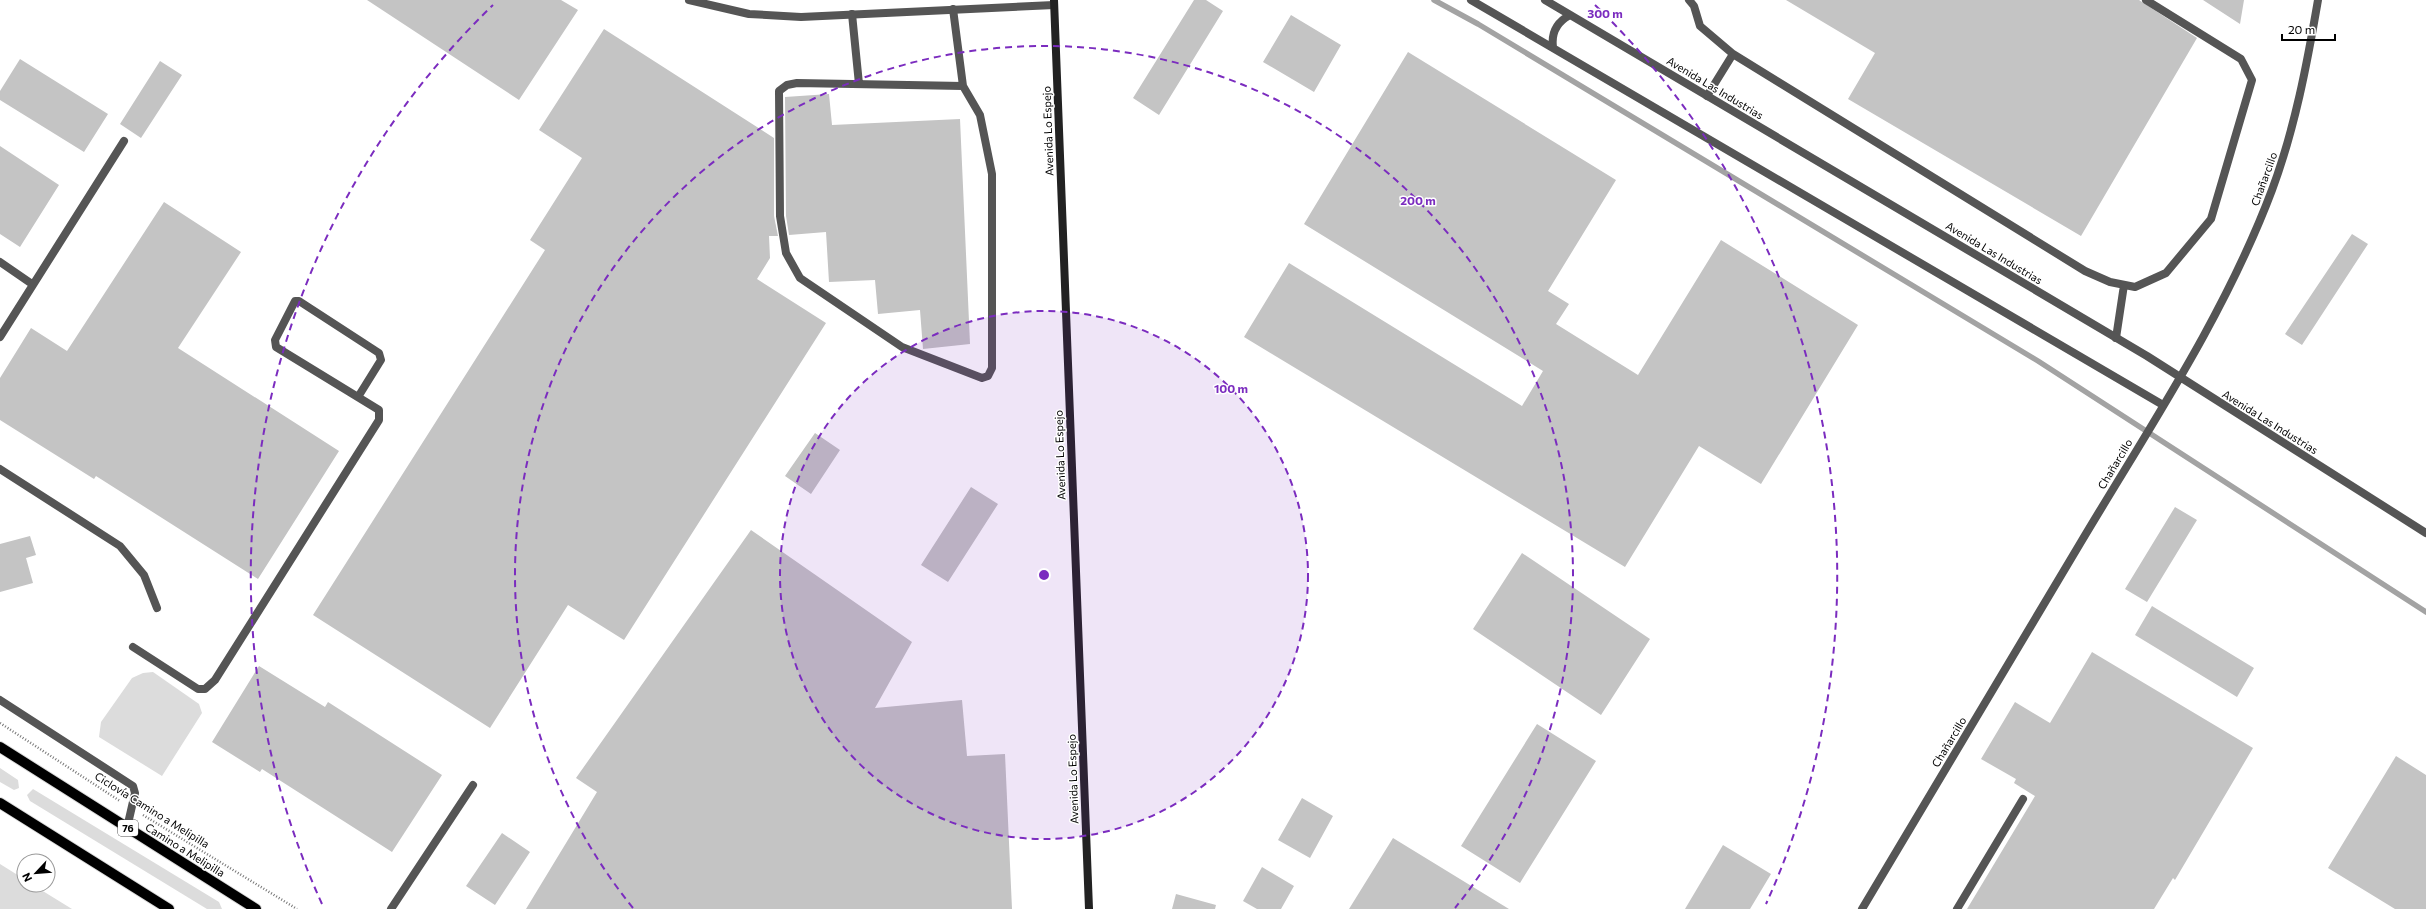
<svg xmlns="http://www.w3.org/2000/svg" width="2426" height="909" viewBox="0 0 2426 909" font-family="Commissioner,sans-serif">
<style>
.green{fill:#dcdcdc}
.lines{fill:none;stroke-linecap:round;stroke-linejoin:round}
.stream{stroke:#a3a3a3;stroke-width:5.5}
.building{fill:#c4c4c4}
.primary-casing{stroke:#dbdbdb;stroke-width:12}
.path{stroke:#777;stroke-width:2.5;stroke-dasharray:1 2;stroke-linecap:butt}
.service{stroke:#555;stroke-width:8}
.minor{stroke:#555;stroke-width:8}
.secondary{stroke:#222;stroke-width:8}
.primary{stroke:#000;stroke-width:10}
.ring{fill:none;stroke:#7b2cbf;stroke-width:2;stroke-dasharray:7 5}
.labels{text-anchor:middle;stroke-width:3;stroke-linejoin:round;paint-order:stroke}
.shield{fill:#fff;stroke:#4c4c4c;stroke-width:1}
.shield-label{font-size:10px;font-weight:bold;fill:#000}
.street-label{font-size:11px;fill:#000;stroke:#fff}
.centre{fill:#7b2cbf;stroke:#fff;stroke-width:2}
.ring-label{font-size:12px;text-anchor:middle;font-weight:bold;fill:#7b2cbf;stroke:#fff;stroke-width:3;stroke-linejoin:round;paint-order:stroke}
</style>
<rect width="100%" height="100%" fill="#fff"/>
<path class="green" d="M153 672 199 704 202 713 162 776 99 737 101 722 132 678 143 673Z
M0 768 18 780 19 788 14 790 0 782Z
M33 789 219 902 222 909H207L30 801 27 795Z
M0 864 24 879V885H33L72 909H0Z"/>
<g class="lines">
<path class="stream" d="M1434 0 1478 24 2038 361 2426 612"/>
</g>
<path class="building" d="M367 0H561L578 10 519 100Z
M1194 0H1206L1223 11 1159 115 1133 98Z
M1786 0H2139L2197 38 2081 236 1848 99 1875 53Z
M2203 0H2244L2240 24Z
M1291 15 1341 45 1314 92 1263 62Z
M604 29 774 138V216L778 236H769L770 258 757 279 826 323 624 640 568 605 490 728 313 615 545 250 530 240 582 158 539 130Z
M1408 52 1616 180 1548 291 1569 304 1556 324 1638 375 1721 240 1858 325 1761 484 1699 446 1625 567 1244 337 1289 263 1522 406 1543 371 1304 224Z
M20 59 108 114 84 152 0 100V91Z
M160 61 182 75 141 138 120 124Z
M829 94 832 125 960 119 970 344 923 349 920 310 878 314 875 280 829 282 826 232 789 235 786 216 785 97Z
M0 146 59 185 20 247 0 234Z
M164 202 241 252 178 348 339 451 258 579 96 476 94 479 0 420V378L31 328 67 351Z
M2352 234 2368 244 2302 345 2285 334Z
M815 433 840 450 811 494 785 476Z
M971 487 998 504 948 582 921 565Z
M2175 507 2197 520 2147 602 2125 589Z
M751 530 912 642 875 708 962 700 967 756 1005 754 1012 909H526L597 792 576 778Z
M30 536 36 555 26 558 33 583 0 592V544Z
M1522 553 1650 639 1601 715 1473 629Z
M2152 606 2254 668 2237 697 2135 635Z
M2092 652 2253 748 2175 880 2173 878 2154 909H1967L2035 796 2014 783 2016 779 1981 759 2015 702 2050 723Z
M259 666 325 707 328 702 442 775 392 852 262 769 260 772 212 742Z
M1537 724 1596 761 1520 883 1461 846Z
M2396 756 2426 775V909H2395L2328 868Z
M1302 798 1333 816 1310 858 1278 840Z
M502 833 530 852 495 905 466 886Z
M1393 838 1509 909H1349Z
M1723 845 1771 874 1750 909H1685Z
M1262 867 1294 886 1281 909H1257L1243 901Z
M1176 894 1216 905 1215 909H1172Z"/>
<g class="lines">
<defs>
<path id="primary" d="M0 747 256 909
M0 803 169 909"/>
</defs>
<use href="#primary" class="primary-casing"/>
<path class="path" d="M0 723 120 801
M143 815 297 909"/>
<path class="service" d="M1689 0 1694 6 1700 26 1733 54 2085 271 2110 282 2135 287 2166 273 2211 219 2252 80 2241 59 2146 0
M953 9 963 86 980 115 992 174V368L988 376 982 378 902 347 800 278 786 253 780 216 779 91 787 85 797 83 963 86
M852 14 859 84
M1707 96 1733 54
M0 262 32 284
M0 337 124 141
M2116 338 2124 285
M0 469 120 546 144 575 157 608
M133 647 198 689H205L215 680 379 420V410L276 347 275 340 295 301H299L379 353 381 360 358 397
M0 700 133 786 135 793 127 828
M391 909 473 785
M1957 909 2023 799"/>
<path class="minor" d="M689 0 749 14 801 17 1054 5
M1471 0 2163 405
M1545 0 2147 356 2426 533
M1553 47C1551 32 1557 22 1570 15
M1862 909C1935 787 2008 664 2081 542 2149 428 2225 315 2272 190 2295 128 2307 64 2318 0"/>
<path class="secondary" d="M1054 0 1089 909"/>
<use href="#primary" class="primary"/>
</g>
<circle cx="1044" cy="575" r="264" fill="#7b2cbf" fill-opacity=".12"/>
<g class="ring">
<circle cx="1044" cy="575" r="264"/>
<path d="M633 908A529 529 0 1 1 1455 908"/>
<path d="M322 904A793 793 0 0 1 493 5M1595 5A793 793 0 0 1 1766 904"/>
</g>
<g class="labels">
<rect class="shield" x="118" y="820" width="20" height="16" rx="3"/>
<g class="shield-label">
<text x="128" y="832">76</text>
</g>
<g class="street-label">
<text transform="translate(1715 88) rotate(31)" y="4">Avenida Las Industrias</text>
<text transform="translate(1048 131) rotate(-92)" y="4">Avenida Lo Espejo</text>
<text transform="translate(2264 179) rotate(-70)" y="4">Chañarcillo</text>
<text transform="translate(1994 253) rotate(31)" y="4">Avenida Las Industrias</text>
<text transform="translate(2270 422) rotate(32)" y="4">Avenida Las Industrias</text>
<text transform="translate(1060 455) rotate(-92)" y="4">Avenida Lo Espejo</text>
<text transform="translate(2115 464) rotate(-59)" y="4">Chañarcillo</text>
<text transform="translate(1949 742) rotate(-59)" y="4">Chañarcillo</text>
<text transform="translate(1073 779) rotate(-92)" y="4">Avenida Lo Espejo</text>
<text transform="translate(152 810) rotate(32)" y="4">Ciclovía Camino a Melipilla</text>
<text transform="translate(185 850) rotate(32)" y="4">Camino a Melipilla</text>
</g>
</g>
<circle cx="1044" cy="575" r="6" class="centre"/>
<g class="ring-label">
<text x="1605" y="18">300 m</text>
<text x="1418" y="205">200 m</text>
<text x="1231" y="393">100 m</text>
</g>
<g transform="translate(36 873) rotate(244)"><circle r="19" fill="#ffffff" stroke="#999999"/>
<path d="M0-3L7 15L0 10L-7 15Z" fill="#000000"/>
<text y="-6" font-size="11" font-weight="bold" text-anchor="middle" fill="#000000">N</text>
</g>
<path d="M2282 34v6h53v-6" fill="none" stroke="#000000" stroke-width="2"/>
<text x="2288" y="34" font-size="12" fill="#000000" stroke="#ffffff" stroke-width="3" paint-order="stroke">20 m</text>
</svg>
